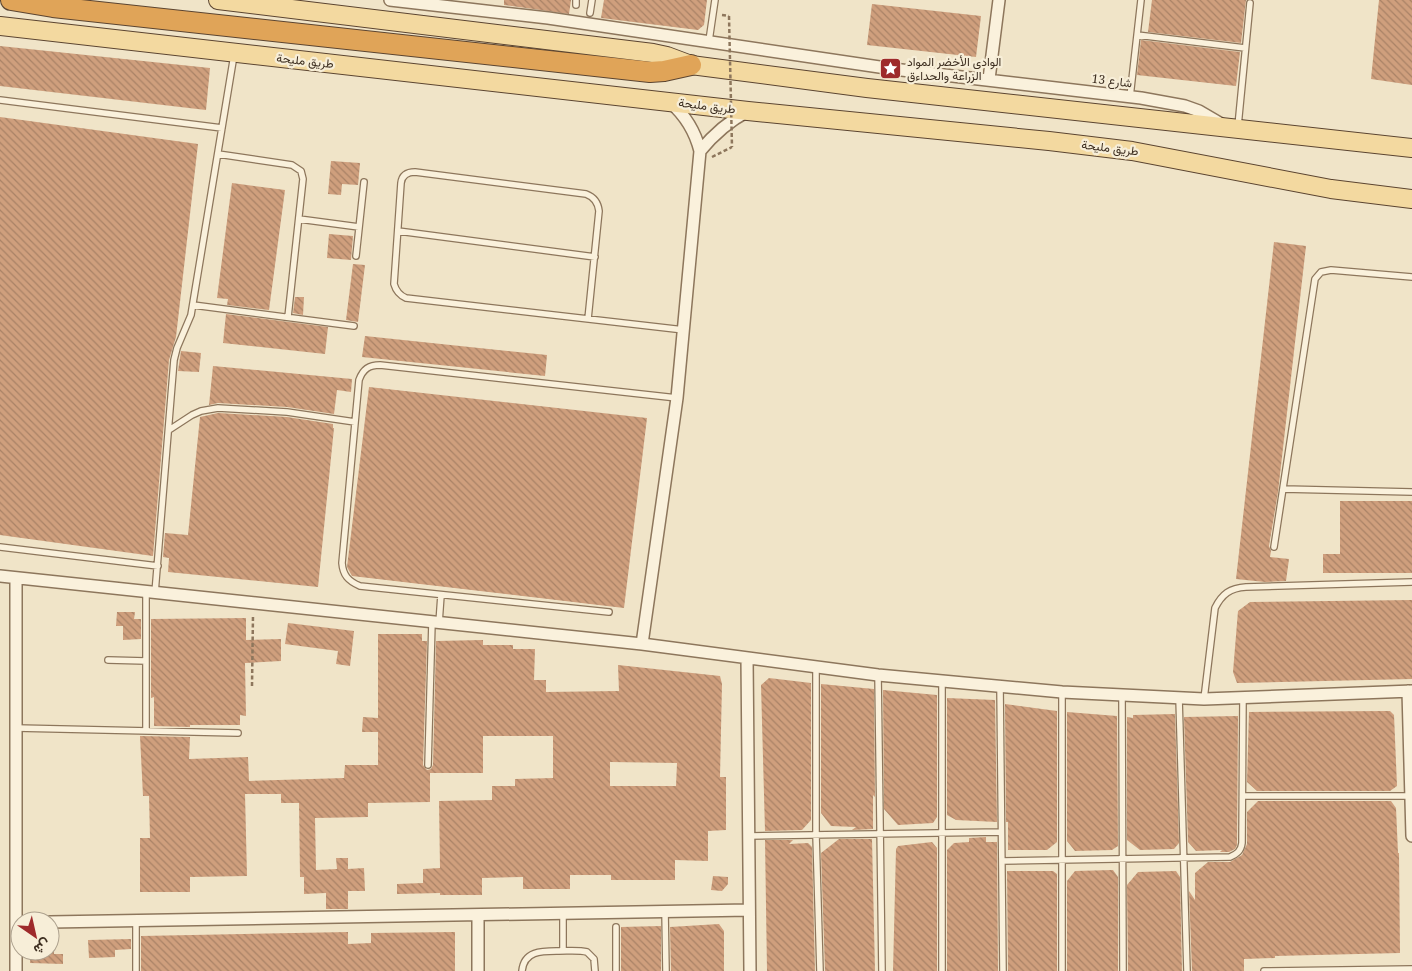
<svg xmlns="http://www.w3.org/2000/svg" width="1412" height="971" viewBox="0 0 1412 971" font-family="'Noto Serif',Vazirmatn,serif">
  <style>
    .building { fill: url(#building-back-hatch); fill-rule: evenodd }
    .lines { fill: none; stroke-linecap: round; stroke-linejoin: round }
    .lane-casing { stroke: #8d765c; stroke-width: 8 }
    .street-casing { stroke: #8d765c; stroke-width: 14 }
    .primary-casing { stroke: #5b4430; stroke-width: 20 }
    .highway-casing { stroke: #5b4430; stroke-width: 22 }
    .path { stroke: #8d765c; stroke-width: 2.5; stroke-dasharray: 4 2.5; stroke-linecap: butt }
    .lane { stroke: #faf1dc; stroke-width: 5.5 }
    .street { stroke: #faf1dc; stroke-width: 11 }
    .primary { stroke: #f3d9a0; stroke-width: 18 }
    .highway { stroke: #e0a458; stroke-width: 20 }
    .path-bridge { stroke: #8d765c; stroke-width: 2.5; stroke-dasharray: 4 2.5; stroke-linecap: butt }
    .labels { text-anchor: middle; stroke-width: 4.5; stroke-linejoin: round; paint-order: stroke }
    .street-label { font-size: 12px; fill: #3d2e20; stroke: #f7eed8 }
    .poi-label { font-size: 12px; fill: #3d2e20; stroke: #f7eed8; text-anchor: start }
  </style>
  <defs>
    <pattern id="building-back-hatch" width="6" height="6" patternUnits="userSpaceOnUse" patternTransform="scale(1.25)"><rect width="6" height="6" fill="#cf9f7d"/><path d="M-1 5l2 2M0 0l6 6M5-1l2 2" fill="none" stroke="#a98266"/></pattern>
  </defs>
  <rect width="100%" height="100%" fill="#f0e4c8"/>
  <path class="building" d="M504,0H571L569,14L504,5Z
    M604,0H707L704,25L698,30L601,18Z
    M1152,0H1246L1241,43L1148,32Z
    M1379,0H1412V85L1371,79Z
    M872,4L981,16L976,57L867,45Z
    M1141,40L1240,52L1236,86L1137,75Z
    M0,46L210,68L206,110L0,86Z
    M0,117L198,144L176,337L169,360L153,556L0,535Z
    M331,161L360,163L358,185L342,184L341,195L328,194Z
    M232,183L285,190L269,310L227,305L228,299L217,298Z
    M329,234L353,236L351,260L327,258Z
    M1274,242L1306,246L1278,492L1269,546L1271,551L1270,557L1289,559L1286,581L1265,582L1236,579Z
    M353,264L365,265L358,322L346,320Z
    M295,297H304L303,315L293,313Z
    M226,314L328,327L325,354L223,343Z
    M365,336L547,355L545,376L362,357Z
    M181,351L201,353L199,372L178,371Z
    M213,366L352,379L351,392L337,390L334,414L287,407L218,403L209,405Z
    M369,387L647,418L624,608L352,576L347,567Z
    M218,413L287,417L333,424V428H334L318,587L168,572L169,558L163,557L165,533L188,535L200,417Z
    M1340,501H1412V573H1323V554H1340Z
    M1412,600V679L1237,683L1233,672L1238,611L1250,602Z
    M117,612H135L134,619H141V639L123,640V626H116Z
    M246,618V640L281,639V661L245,663L246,716L240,715V725H190V727L154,726V697L151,698V619Z
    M288,623L354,631L350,666L336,664L338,651L285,644Z
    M378,634H422V641H427L423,765L427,770L431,769L433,765L436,641L483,640V645H513V649H535L534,680H546V692L619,691L618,665L720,676L722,684L720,777H726V830L708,831V861L675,860V880H611V875H570V889H523V877L482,878V895H440V893L397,894V884L423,883V869L440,868L439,801L492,800V786H515V779L553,778V736H483V773H430V802L368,803V817L315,818L316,870L337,869L336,858H348V869L364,868L365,891H348V909H326V893L304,894V877H300L299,803H281V794H245L247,876L190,877V892H140V838H150L149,796H143L140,736L190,737L189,759L248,757L249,781L344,778L345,765H378V732H362L363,717L378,718ZM610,762L677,763L676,786H610Z
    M769,678L811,683V820L802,830L765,831L761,685Z
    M821,684L874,689L875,797L873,795V829L852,830L856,827L831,826L821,813Z
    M883,690L937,695V817L933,823L898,825L884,809Z
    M947,698L995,700L997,822L956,820L947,815Z
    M1005,704L1057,711V842L1047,850H1008V822H1006Z
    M1390,711L1394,715L1397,786L1390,791H1257L1247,782L1249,712Z
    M1067,712L1117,716L1118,846L1112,850L1075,851L1067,841Z
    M1175,714L1179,843L1174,849L1140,850L1127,840V717L1133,718V715Z
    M1238,716L1237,845L1235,849L1229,852H1220L1222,850L1196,851L1188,842L1184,717Z
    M1258,801H1391L1396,808L1398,853H1399L1400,953L1275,956V958L1244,959V971H1192L1189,891L1195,900V873L1208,862H1230L1242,855L1247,844V812Z
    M986,837V842H997L998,971H947V850L954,843L969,842V838Z
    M839,839H872L875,971H825L821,853Z
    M765,840H793L789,844L808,843L812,847L815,971H767Z
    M932,842L937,848V971H893L896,849L898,846Z
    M1113,870L1118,877V971H1067V881L1075,871Z
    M1007,871H1053L1057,874V971H1008Z
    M1176,871L1180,877L1182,971H1128L1127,885L1138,872Z
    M713,876L728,877V884L722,891L711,890Z
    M719,924L724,931V971H671L670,927Z
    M661,926V971H621V927Z
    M348,932V944L371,943V933L455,932V971H141V936Z
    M131,939V949L115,950V957L89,958L88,940Z
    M31,951H54V954H63V964L30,963Z"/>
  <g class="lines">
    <defs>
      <path id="lane" d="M576,5V0
        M590,13L592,0
        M1137,35L1245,48
        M709,41L715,0
        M1130,97L1141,0
        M0,100L222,128
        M1238,126L1250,3
        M218,154L292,165L301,171L303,179L288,317
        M299,219L359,227
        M398,231L595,257
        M356,256L364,182
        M193,305L354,326
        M588,319L599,211C598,202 594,197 586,194L415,172C407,172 402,175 401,183L394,284C396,291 399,295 406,298L684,330
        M169,430L192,415L201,411L218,408L287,412L355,422
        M1283,489L1412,492
        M0,547L158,566
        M1274,547L1315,279L1321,272L1331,270L1412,277
        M155,593L174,360L177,348L191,315L234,55
        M609,612L360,586C348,581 343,575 342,563L359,380C363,369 369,365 380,365L677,398
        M439,623L441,595
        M108,660L146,661
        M816,667V835L820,971
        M878,675L882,971
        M942,681V971
        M1000,686L1003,971
        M1062,692V971
        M1122,696L1123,971
        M1179,698L1187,971
        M1204,699L1215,608C1222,594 1230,588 1246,587L1412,582
        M16,728L238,733
        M146,731V593
        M428,765L432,622
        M1243,796H1411
        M749,836L1001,832
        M1002,861L1230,857C1237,854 1241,851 1242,843L1243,697
        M665,911L666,971
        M563,913V951
        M136,921V971
        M616,927V971
        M522,971C524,950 543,951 559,951C569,951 579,950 587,952L594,959L595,971
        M1264,971L1412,969"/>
      <path id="street" d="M390,0L548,18L893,69L1141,98L1185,106L1199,111L1223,125
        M989,79L999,0
        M700,151C714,134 729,121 748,111
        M0,576L642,644L878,675L1062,692L1204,699L1412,691
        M642,644L677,398L700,151C695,131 686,116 670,102
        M747,658L750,971
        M1408,691L1412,836
        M478,915V971
        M50,922L749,910
        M16,971V578"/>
      <path id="primary" d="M218,0L653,53L667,56L691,65L867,88L1412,148
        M0,26L748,111L1049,141L1132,151L1331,189L1412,199"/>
      <path id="highway" d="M11,0L53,7L650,72L664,71L691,65"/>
    </defs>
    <use href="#lane" class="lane-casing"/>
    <use href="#street" class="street-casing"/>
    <use href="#primary" class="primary-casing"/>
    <use href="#highway" class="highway-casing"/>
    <path class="path" d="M722,15L729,16
      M712,157L732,147
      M252,686L253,615"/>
    <use href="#lane" class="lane"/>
    <use href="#street" class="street"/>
    <use href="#primary" class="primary"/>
    <use href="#highway" class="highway"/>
    <path class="path-bridge" d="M729,16L732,147"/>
  </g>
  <defs>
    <symbol id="sight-square" viewBox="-11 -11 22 22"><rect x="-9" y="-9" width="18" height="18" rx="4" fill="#9e2a2b" stroke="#f7eed8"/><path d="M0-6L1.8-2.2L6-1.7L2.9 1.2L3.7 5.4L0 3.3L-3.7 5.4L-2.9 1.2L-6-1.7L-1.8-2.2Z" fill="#fff"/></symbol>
  </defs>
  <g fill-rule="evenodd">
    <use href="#sight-square" x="878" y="56" width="25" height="25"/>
  </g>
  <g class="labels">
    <g class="street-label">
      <text transform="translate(305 61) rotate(6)" y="4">طريق مليحة</text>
      <text transform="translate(1112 81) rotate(7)" y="4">شارع 13</text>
      <text transform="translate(707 106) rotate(7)" y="4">طريق مليحة</text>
      <text transform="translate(1110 148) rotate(7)" y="4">طريق مليحة</text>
    </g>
    <g class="poi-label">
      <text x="907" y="66">الوادى الأخضر المواد<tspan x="907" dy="14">الزراعة والحداءق</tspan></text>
    </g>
  </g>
  <g transform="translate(35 936) rotate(146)"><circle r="24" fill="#f7eed8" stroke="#ada18e"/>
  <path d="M0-4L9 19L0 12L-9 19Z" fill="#9e2a2b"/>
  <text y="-8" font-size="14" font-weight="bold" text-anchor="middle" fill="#3d2e20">ش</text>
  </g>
</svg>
